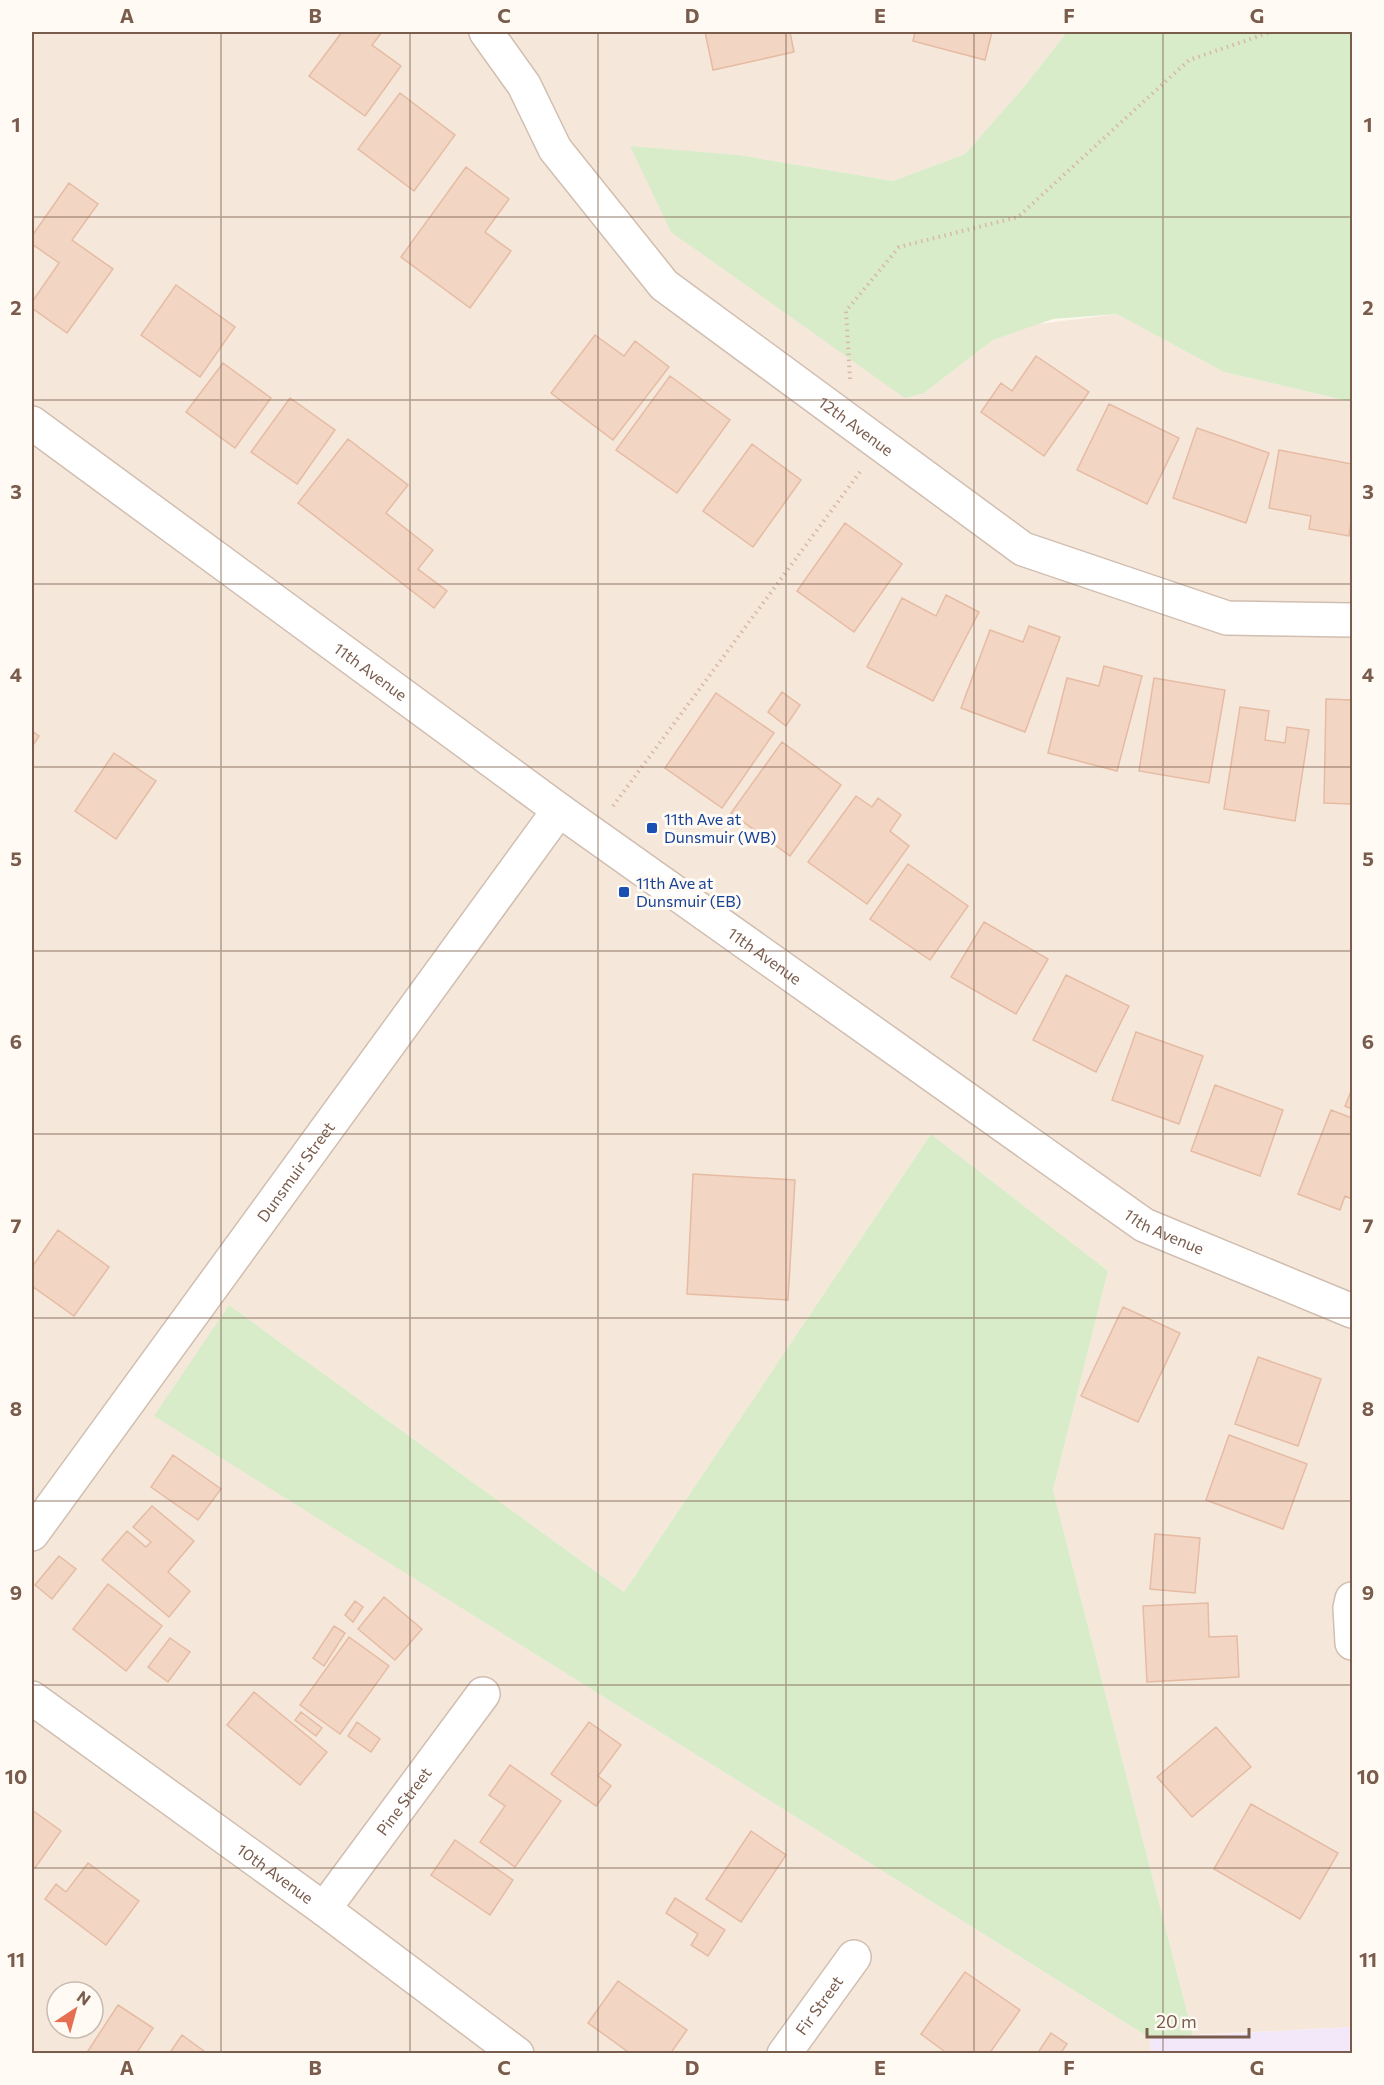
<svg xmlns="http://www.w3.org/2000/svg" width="1384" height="2085" viewBox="0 0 1384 2085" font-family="Commissioner,sans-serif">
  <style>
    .residential { fill: #f5e8da; fill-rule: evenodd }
    .education { fill: #f3e8fa }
    .green { fill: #d8ecc9 }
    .building { fill: #f3d5c3; stroke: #e6bba3; stroke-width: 1.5 }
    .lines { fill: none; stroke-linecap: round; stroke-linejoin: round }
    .minor-casing { stroke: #d1beb0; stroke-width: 36 }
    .path { stroke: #d9b8a5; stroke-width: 4; stroke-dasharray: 1.5 4.5; stroke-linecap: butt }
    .minor { stroke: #fff; stroke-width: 33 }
    .grid { fill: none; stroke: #7a5c4d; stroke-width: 1.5; stroke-opacity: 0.55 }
    .transit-dot { fill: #1a4fb4; stroke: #fffaf3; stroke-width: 2 }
    .labels { text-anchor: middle; stroke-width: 6; stroke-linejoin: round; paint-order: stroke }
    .street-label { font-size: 16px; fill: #7a5c4d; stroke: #fffaf3 }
    .transit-label { font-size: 16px; fill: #164399; stroke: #fffaf3; text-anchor: start }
    .neatline { fill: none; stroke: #7a5c4d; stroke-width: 2 }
    .grid-label { font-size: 20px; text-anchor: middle; font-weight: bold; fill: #7a5c4d }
  </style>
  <rect width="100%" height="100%" fill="#fdf6ec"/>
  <path class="residential" d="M32,32H1067L1023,88L965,154L893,181L739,155L630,147L924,393L993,340L1038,324L1118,314L1224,372L1352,402V2027L1193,2035L1053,1490L1108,1271L931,1134L624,1592L229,1305L155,1416L1150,2038L1151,2053L32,2054ZM57,1992H93V2028H57Z"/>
  <path class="education" d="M1352,2027V2053H1151L1150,2038Z"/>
  <path class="green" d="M1067,32H1352V402L1224,372L1117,314L1053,319L993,340L924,393L905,398L671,232L630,146L739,155L893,181L965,154L1023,88Z
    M931,1134L1108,1271L1053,1490L1193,2035L1150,2038L154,1416L229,1305L624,1592Z"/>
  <path class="building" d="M342,32H382L372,45L401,66L365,116L309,76Z
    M705,32H790L794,52L713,70Z
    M915,32H992L985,60L913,41Z
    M400,93L455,135L414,191L358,149Z
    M466,167L509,199L485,232L511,251L470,308L401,257Z
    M69,183L98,204L72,240L113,269L67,333L32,308V302L59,263L32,244V236Z
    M176,285L235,327L200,377L141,335Z
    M595,335L624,356L635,341L669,367L613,440L551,393Z
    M1036,356L1089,392L1044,456L981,412L1001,383L1012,391Z
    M223,363L271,398L235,448L186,412Z
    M670,376L730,420L677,493L616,450Z
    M290,398L335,430L297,484L251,452Z
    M1109,404L1179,438L1147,504L1077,470Z
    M1197,428L1269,453L1246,523L1173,498Z
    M348,439L408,485L386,513L433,550L418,569L447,591L434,608L298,503Z
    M752,444L801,480L753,547L703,511Z
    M1279,450L1352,464V516L1349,536L1309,529L1311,516L1269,508Z
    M845,523L902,564L854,632L797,591Z
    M946,595L979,612L933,701L867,667L902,598L936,616Z
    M1029,626L1060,637L1025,732L961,708L990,630L1023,642Z
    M1104,666L1142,676L1117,771L1048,753L1067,678L1099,686Z
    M1154,678L1225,690L1209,783L1139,771Z
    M782,692L800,705L786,726L768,712Z
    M716,693L774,733L722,808L665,768Z
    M1326,699L1352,700V804L1324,803Z
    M1240,707L1269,711L1265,740L1285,743L1287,727L1309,730L1295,821L1224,809Z
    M32,731L39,736L32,747Z
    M782,742L841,785L790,856L731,813Z
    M114,753L156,781L116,839L75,811Z
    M856,796L872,807L878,798L901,815L890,831L909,846L867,904L808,862Z
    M908,864L968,906L930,960L870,919Z
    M984,922L1048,959L1016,1014L951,977Z
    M1066,975L1129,1006L1096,1072L1033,1040Z
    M1136,1032L1203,1056L1179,1124L1112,1100Z
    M1215,1085L1283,1110L1260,1176L1191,1151Z
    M1352,1089V1109L1345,1106Z
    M1331,1110L1352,1118V1199L1345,1196L1340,1210L1298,1194Z
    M693,1174L795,1180L788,1300L687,1294Z
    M58,1230L109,1267L74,1316L32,1286V1267Z
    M1123,1307L1180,1333L1138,1422L1081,1396Z
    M1258,1357L1321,1379L1298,1446L1235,1424Z
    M1229,1435L1307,1464L1283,1529L1206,1500Z
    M173,1455L221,1489L198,1520L151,1487Z
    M152,1506L194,1541L168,1572L190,1591L169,1617L102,1560L127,1531L146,1547L151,1542L133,1527Z
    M1155,1534L1200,1538L1195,1593L1150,1589Z
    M59,1556L76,1569L52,1599L35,1585Z
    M108,1584L162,1626L126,1671L73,1629Z
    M384,1597L422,1629L395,1660L358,1629Z
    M355,1601L363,1607L353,1622L345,1615Z
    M1208,1603L1209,1637L1237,1636L1239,1677L1147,1682L1143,1606Z
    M334,1626L345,1633L324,1666L313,1658Z
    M349,1637L389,1666L340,1734L300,1705Z
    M170,1638L190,1652L168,1682L148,1667Z
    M254,1692L327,1752L300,1785L227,1725Z
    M301,1712L322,1728L316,1736L295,1720Z
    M357,1722L380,1739L371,1752L348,1736Z
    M589,1722L621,1745L598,1776L611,1786L596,1806L551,1774Z
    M1216,1727L1251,1767L1192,1817L1157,1777Z
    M510,1765L561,1801L515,1867L480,1842L505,1806L489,1795Z
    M1251,1804L1338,1853L1300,1919L1214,1869Z
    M32,1810L61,1831L35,1868L32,1866Z
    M751,1831L786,1855L741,1922L706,1899Z
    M455,1840L513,1880L490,1915L431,1875Z
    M88,1863L139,1901L106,1945L45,1899L56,1884L66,1892Z
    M675,1898L725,1930L708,1956L691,1945L698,1934L666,1913Z
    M965,1972L1020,2010L989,2054H948L921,2034Z
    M618,1981L687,2030L670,2054H631L588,2023Z
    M118,2005L153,2028L136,2054H86Z
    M1051,2033L1067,2044L1060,2054H1037Z
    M182,2035L208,2054H169Z"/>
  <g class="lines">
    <defs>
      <g id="minor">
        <path id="s1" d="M486,32L524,85L555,149L664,285L1023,549L1227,618L1352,620"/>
        <path id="s2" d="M32,423L559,810L1144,1225L1352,1311"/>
        <path id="s3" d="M32,1534L559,810"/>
        <path d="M1352,1599L1350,1608L1352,1643"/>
        <path id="s4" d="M32,1698L324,1909L517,2054"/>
        <path id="s5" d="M324,1909L483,1694"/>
        <path id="s6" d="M784,2054L854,1957"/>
      </g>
    </defs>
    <use href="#minor" class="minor-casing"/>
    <path class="path" d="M850,379L846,311L899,247L1018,217L1189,60L1271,32
      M613,806L860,472"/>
    <use href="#minor" class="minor"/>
  </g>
  <path class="grid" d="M221,32V2054M410,32V2054M598,32V2054M786,32V2054M974,32V2054M1163,32V2054M32,217H1352M32,400H1352M32,584H1352M32,767H1352M32,951H1352M32,1134H1352M32,1318H1352M32,1501H1352M32,1685H1352M32,1868H1352"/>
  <g class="transit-dot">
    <rect x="646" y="822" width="12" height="12" rx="3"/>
    <rect x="618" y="886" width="12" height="12" rx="3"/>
  </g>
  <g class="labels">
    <g class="street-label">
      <text dy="6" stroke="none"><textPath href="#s1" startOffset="549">12th Avenue</textPath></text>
      <text dy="6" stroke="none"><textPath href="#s2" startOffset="420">11th Avenue</textPath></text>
      <text dy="6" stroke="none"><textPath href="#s2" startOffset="906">11th Avenue</textPath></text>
      <text dy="6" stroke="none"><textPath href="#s3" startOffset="448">Dunsmuir Street</textPath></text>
      <text dy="6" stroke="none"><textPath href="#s2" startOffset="1392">11th Avenue</textPath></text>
      <text dy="6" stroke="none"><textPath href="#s5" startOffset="134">Pine Street</textPath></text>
      <text dy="6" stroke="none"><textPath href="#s4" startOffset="300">10th Avenue</textPath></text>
      <text dy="6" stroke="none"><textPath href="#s6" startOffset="60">Fir Street</textPath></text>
    </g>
    <g class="transit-label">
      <text x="664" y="825">11th Ave at<tspan x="664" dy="18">Dunsmuir (WB)</tspan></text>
      <text x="636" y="889">11th Ave at<tspan x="636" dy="18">Dunsmuir (EB)</tspan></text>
    </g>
  </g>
  <rect width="1384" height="2085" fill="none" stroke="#fffaf3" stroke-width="66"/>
  <g transform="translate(75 2010) rotate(36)"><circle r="28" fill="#fffaf3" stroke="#cabbb1" stroke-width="1.5"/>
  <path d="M0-4.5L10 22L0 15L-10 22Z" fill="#e76f51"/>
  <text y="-9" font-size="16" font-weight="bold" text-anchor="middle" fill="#7a5c4d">N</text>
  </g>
  <path d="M1147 2028v9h102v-9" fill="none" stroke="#7a5c4d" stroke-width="3"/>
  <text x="1156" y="2028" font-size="18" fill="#7a5c4d" stroke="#fffaf3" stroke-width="4.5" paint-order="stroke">20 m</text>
  <rect x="33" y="33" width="1318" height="2019" class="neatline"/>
  <g class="grid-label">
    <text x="127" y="23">A</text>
    <text x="315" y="23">B</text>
    <text x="504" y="23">C</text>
    <text x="692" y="23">D</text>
    <text x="880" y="23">E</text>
    <text x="1069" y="23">F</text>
    <text x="1257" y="23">G</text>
    <text x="16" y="132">1</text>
    <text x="1368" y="132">1</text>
    <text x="16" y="315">2</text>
    <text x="1368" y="315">2</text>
    <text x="16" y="499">3</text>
    <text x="1368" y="499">3</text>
    <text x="16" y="682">4</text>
    <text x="1368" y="682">4</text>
    <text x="16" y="866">5</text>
    <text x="1368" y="866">5</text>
    <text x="16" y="1049">6</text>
    <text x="1368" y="1049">6</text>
    <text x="16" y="1233">7</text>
    <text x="1368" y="1233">7</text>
    <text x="16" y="1416">8</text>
    <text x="1368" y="1416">8</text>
    <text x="16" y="1600">9</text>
    <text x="1368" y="1600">9</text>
    <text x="16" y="1784">10</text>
    <text x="1368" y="1784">10</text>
    <text x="16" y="1967">11</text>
    <text x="1368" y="1967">11</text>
    <text x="127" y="2075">A</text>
    <text x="315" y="2075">B</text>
    <text x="504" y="2075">C</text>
    <text x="692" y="2075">D</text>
    <text x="880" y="2075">E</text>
    <text x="1069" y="2075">F</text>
    <text x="1257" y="2075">G</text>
  </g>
</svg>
